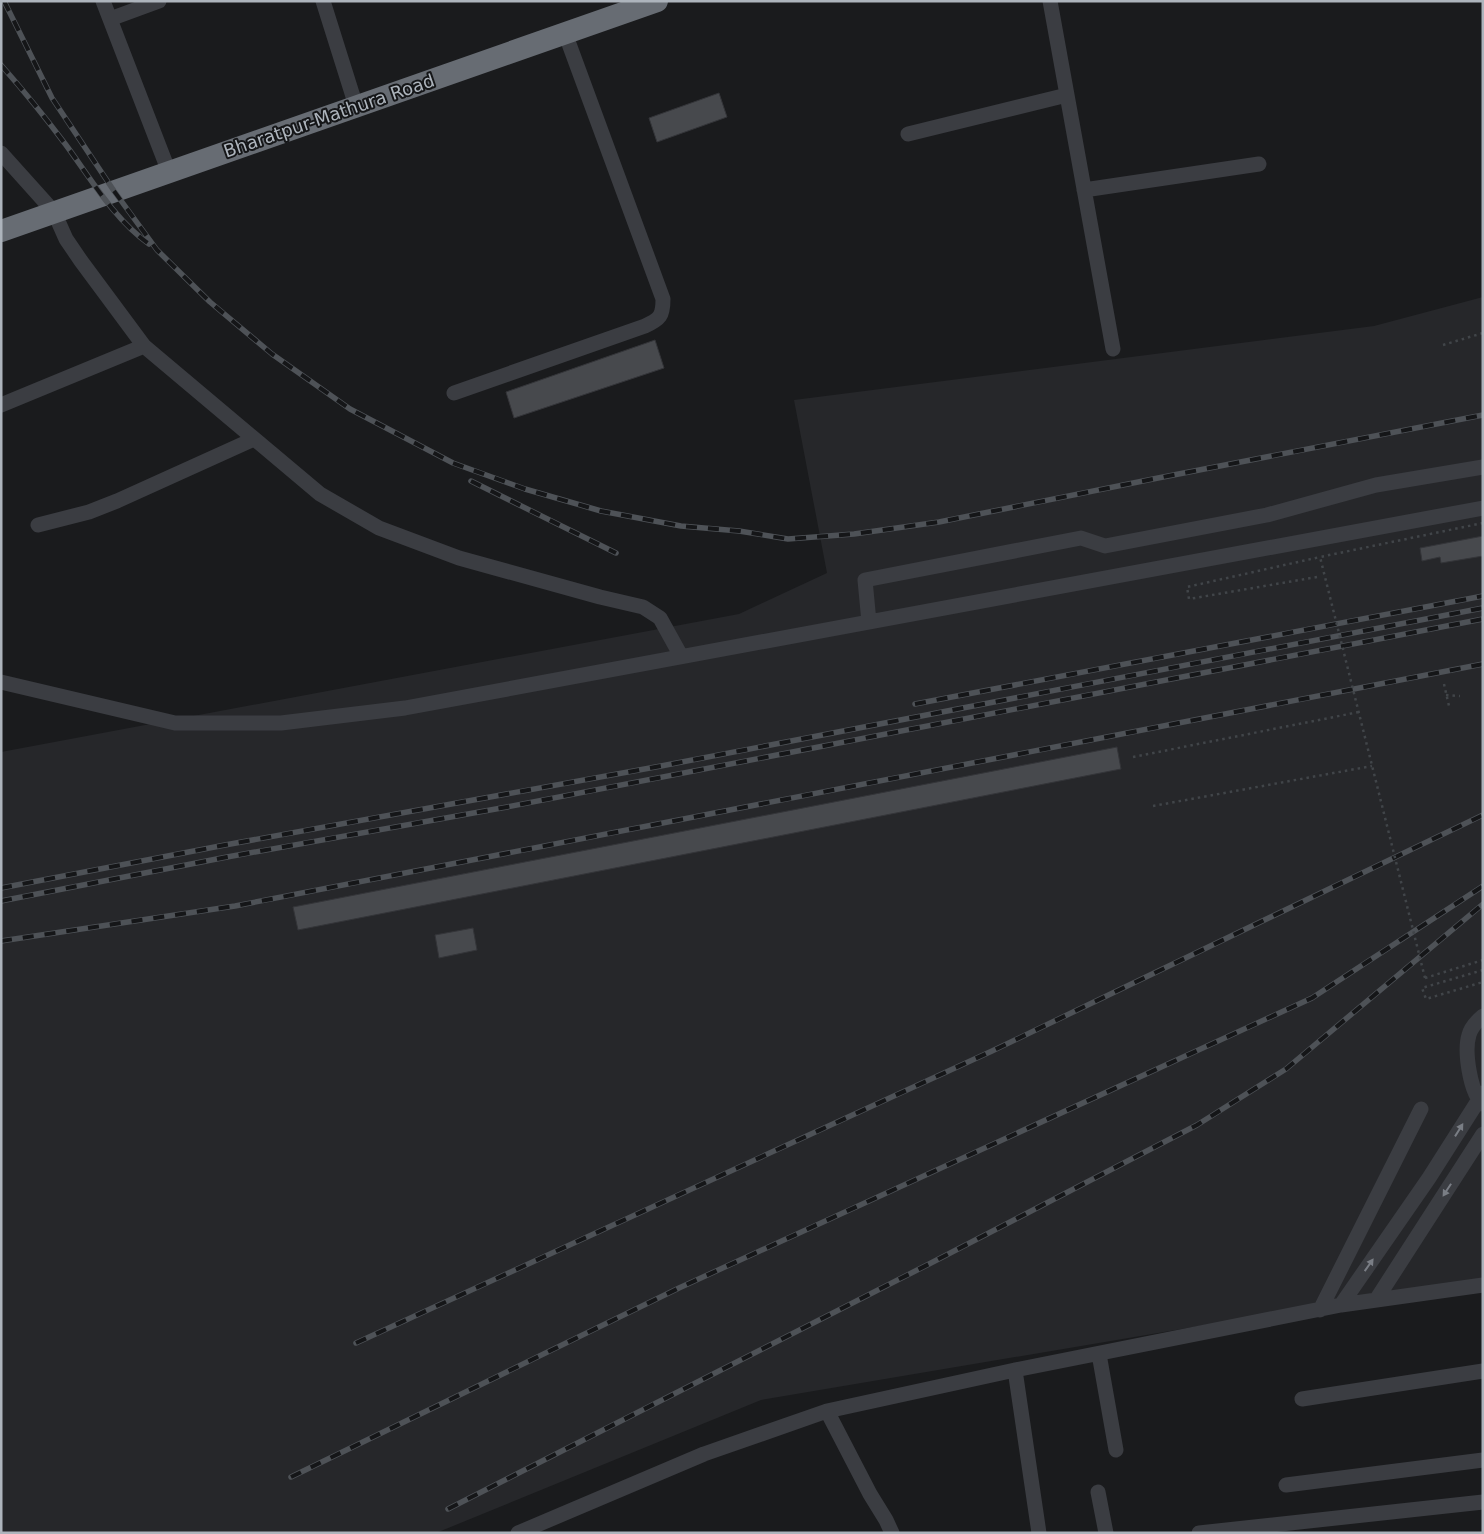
<svg xmlns="http://www.w3.org/2000/svg" width="1484" height="1534" viewBox="0 0 1484 1534" font-family="'DejaVu Sans',sans-serif">
  <style>
    .built { fill: #26272a }
    .building { fill: #47494d; stroke: #343539 }
    .lines { fill: none; stroke-linecap: round; stroke-linejoin: round }
    .path { stroke: #414549; stroke-width: 2.5; stroke-dasharray: 2.5 4; stroke-linecap: butt }
    .minor { stroke: #3b3d42; stroke-width: 15 }
    .highway { stroke: #676c73; stroke-width: 22 }
    .rail-casing { stroke: #4e5257; stroke-width: 5.5 }
    .rail { stroke: #151618; stroke-width: 4; stroke-dasharray: 11; stroke-linecap: butt }
    .path-bridge { stroke: #414549; stroke-width: 2.5; stroke-dasharray: 2.5 4; stroke-linecap: butt }
    .oneway { fill: #7a7e85 }
    .labels { text-anchor: middle; stroke-width: 4; stroke-linejoin: round; paint-order: stroke }
    .street-label { font-size: 18px; fill: #adb4bc; stroke: #151618 }
  </style>
  <rect width="100%" height="100%" fill="#1a1b1d"/>
  <path class="built" d="M1483,297V1278L761,1400L436,1533H1V752L739,614L827,573L794,400L1374,326Z"/>
  <path class="building" d="M719,93L727,117L657,142L649,118Z
    M655,340L664,368L514,418L506,392Z
    M1483,536V556L1441,563L1440,557L1422,561L1420,548Z
    M1117,747L1121,769L298,930L293,907Z
    M473,928L477,950L439,958L435,935Z"/>
  <g class="lines">
    <path class="path" d="M1443,345L1483,333
      M1317,577L1189,599L1187,587L1320,557
      M1444,684L1449,706
      M1446,695L1460,696
      M1133,757L1359,712
      M1153,806L1372,766
      M1483,970L1422,988L1426,999L1483,982
      M1425,978L1483,960"/>
    <path class="minor" d="M103,1L169,172
      M323,1L356,106
      M1050,1L1113,349
      M110,19L159,1
      M908,134L1067,95
      M1,153L54,212L66,239L81,261L144,346L320,494L379,528L459,558L600,597L643,607L660,618L681,656
      M1084,190L1259,164
      M454,393L645,326C660,319 663,316 663,299L565,33
      M1,405L144,346
      M38,525L89,512L117,501L254,439
      M869,622L865,580L1081,538L1105,546L1267,515L1376,485L1483,467
      M1,682L175,723H281L405,708L1483,508
      M1483,1016C1477,1021 1471,1027 1469,1035C1464,1051 1470,1093 1483,1104
      M1376,1300L1483,1134
      M1341,1305L1429,1178L1483,1093
      M1320,1310L1421,1109
      M1099,1354L1116,1450
      M1015,1370L1039,1533
      M1302,1399L1483,1371
      M827,1411L870,1494L886,1520L892,1533
      M1286,1485L1483,1460
      M1098,1492L1106,1533
      M518,1533L704,1454L827,1411L1015,1370L1341,1305L1483,1285
      M1199,1533L1483,1502"/>
    <path class="highway" d="M1,231L657,1"/>
    <defs>
      <path id="rail" d="M4,1L52,98L114,191L157,250L210,302L272,354L350,409L453,463L525,489L601,511L681,526L739,531L788,539L854,534L939,522L1158,478L1483,415
        M1,65C24,91 45,117 66,145C91,179 114,219 149,244
        M471,481L616,553
        M915,704L1483,596
        M1,888L225,845L661,766L1483,608
        M1,901L227,857L507,807L1483,619
        M1,941L235,906L1483,664
        M356,1343L992,1051L1483,815
        M291,1477L679,1288L1312,998L1483,886
        M448,1509L929,1264L1197,1125L1286,1069L1483,904"/>
    </defs>
    <use href="#rail" class="rail-casing"/>
    <use href="#rail" class="rail"/>
    <path class="path-bridge" d="M1425,978L1320,557L1483,523"/>
  </g>
  <defs><path id="oneway-solid" d="M-6-.8H1V-3.2L6.5 0L1 3.2V.8H-6Z" transform="scale(1.25)"/></defs>
  <g class="oneway">
    <use href="#oneway-solid" transform="translate(1459 1130) rotate(-58)"/>
    <use href="#oneway-solid" transform="translate(1447 1190) rotate(123)"/>
    <use href="#oneway-solid" transform="translate(1369 1265) rotate(-55)"/>
  </g>
  <g class="labels">
    <g class="street-label">
      <text transform="translate(329 116) rotate(-19)" y="6">Bharatpur-Mathura Road</text>
    </g>
  </g>
  <rect width="1484" height="1534" fill="none" stroke="#adb4bc" stroke-width="5"/>
</svg>
